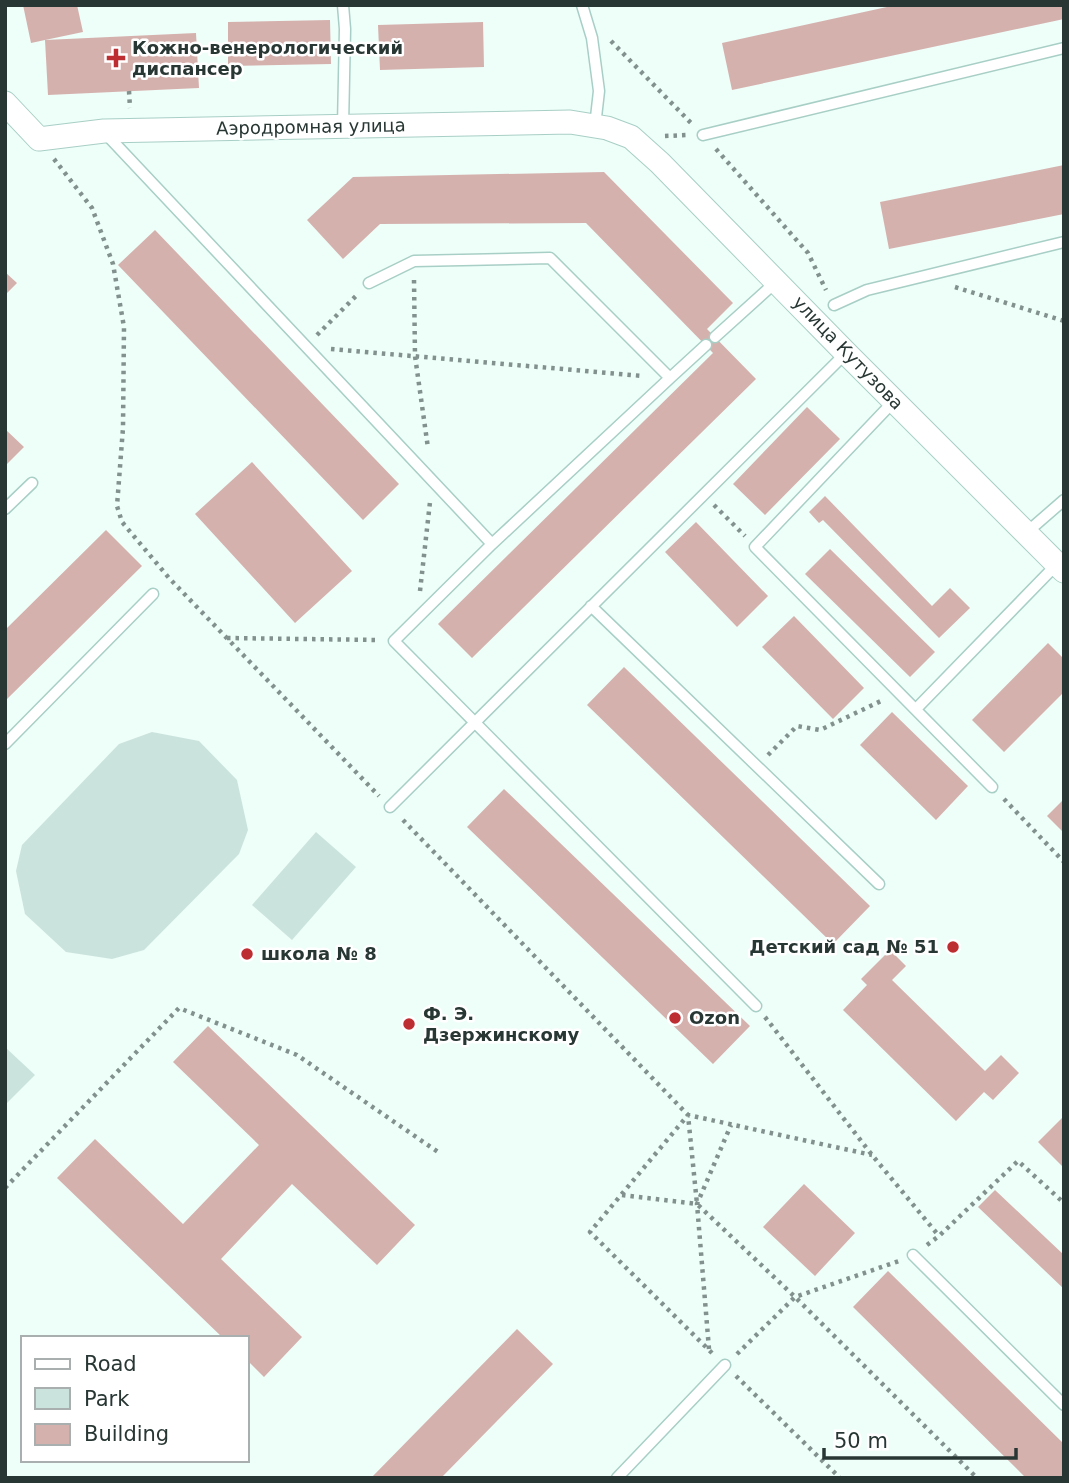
<svg xmlns="http://www.w3.org/2000/svg" width="1069" height="1483" viewBox="0 0 1069 1483" font-family="'DejaVu Sans',sans-serif">
  <style>
    .park { fill: #cbe3dd }
    .building { fill: #d5b1ae }
    .lines { fill: none; stroke-linecap: round; stroke-linejoin: round }
    .service-casing { stroke: #a8cfc5; stroke-width: 13 }
    .minor-casing { stroke: #a8cfc5; stroke-width: 25 }
    .path { stroke: #82918d; stroke-width: 4.5; stroke-dasharray: 3.5 5; stroke-linecap: butt }
    .service { stroke: #fff; stroke-width: 10 }
    .minor { stroke: #fff; stroke-width: 23 }
    .poi-dot { fill: #bd2e33; stroke: #fff; stroke-width: 2.5 }
    .labels { text-anchor: middle; stroke-width: 5; stroke-linejoin: round; paint-order: stroke }
    .poi-label { font-size: 18px; font-weight: bold; fill: #283734; stroke: #fff; text-anchor: start }
    .street-label { font-size: 18px; fill: #283734; stroke: #fff }
  </style>
  <rect width="100%" height="100%" fill="#eefef9"/>
  <path class="park" d="M152,732L199,741L237,780L248,830L239,854L144,950L112,959L66,952L25,914L16,871L22,845L119,744Z
    M316,832L356,867L292,940L252,905Z
    M5,1047L35,1075L5,1105Z"/>
  <path class="building" d="M23,5H77L83,32L45,40L196,33L199,88L48,95L45,40L31,43Z
    M896,5H1064V19L732,90L722,43Z
    M330,20L331,64L228,66V22Z
    M483,22L484,67L380,70L378,25Z
    M1064,165V214L889,249L880,202Z
    M604,172L733,303L707,329L756,379L472,658L438,624L713,353L586,223L380,224L343,259L307,220L353,177Z
    M155,230L399,484L363,520L118,265Z
    M5,272L17,283L5,295Z
    M807,407L840,439L765,515L733,484Z
    M5,429L24,447L5,466Z
    M252,462L352,571L295,623L195,514Z
    M825,496L932,606L950,588L970,608L939,638L823,520L819,523L809,512Z
    M696,522L768,596L737,627L665,552Z
    M106,530L142,566L5,701V630Z
    M830,549L935,652L910,677L805,574Z
    M794,616L864,688L833,719L762,647Z
    M1048,643L1064,659V692L1004,752L972,720Z
    M624,667L870,906L833,944L587,705Z
    M892,712L968,786L936,820L860,745Z
    M504,789L750,1026L713,1064L467,827Z
    M1064,799V833L1047,816Z
    M890,950L906,966L892,980L985,1071L1001,1055L1019,1073L993,1100L984,1092L956,1121L843,1010L867,985L861,979Z
    M208,1026L415,1225L377,1265L292,1184L221,1259L302,1337L264,1377L247,1360V1338H223L57,1178L95,1139L183,1224L259,1145L173,1062Z
    M1064,1116V1168L1038,1142Z
    M804,1184L855,1233L815,1276L763,1227Z
    M995,1190L1064,1255V1289L978,1207Z
    M888,1271L1064,1444V1478H1026L853,1307Z
    M517,1329L553,1364L441,1478H371Z"/>
  <g class="lines">
    <defs>
      <path id="service" d="M582,5L592,38L599,91L595,126
        M343,126L345,29L343,5
        M106,134L492,544
        M703,135L1064,48
        M369,283L414,261L550,258L670,378L492,544L394,641L756,1006
        M834,305L867,290L1064,242
        M715,337L777,281
        M670,378L706,345
        M894,401L755,547L992,787
        M5,509L32,483
        M1026,533L1064,500
        M591,606L879,884
        M916,709L1057,564
        M5,744L153,594
        M390,807L846,353
        M913,1255L1064,1405
        M617,1478L725,1365"/>
      <path id="minor" d="M5,103L39,139L104,131L570,122L607,128L631,137L660,163L846,353L1064,571"/>
    </defs>
    <use href="#service" class="service-casing"/>
    <use href="#minor" class="minor-casing"/>
    <path class="path" d="M611,41L693,125
      M129,91L130,108
      M665,136L688,135
      M716,149L808,253L826,290
      M54,159L92,208L113,264L124,327L123,428L117,506L122,522L169,578L379,796
      M414,280L415,356L428,448
      M955,287L1064,321
      M317,335L358,294
      M331,349L643,376
      M714,505L745,536
      M420,591L430,502
      M227,638L379,640
      M768,755L797,726L820,730L883,700
      M1004,799L1064,862
      M403,820L688,1115L697,1204L795,1297L977,1478
      M765,1017L872,1155L939,1236
      M5,1188L179,1008L297,1055L438,1152
      M622,1195L697,1204
      M927,1245L939,1236L1018,1161L1064,1203
      M709,1349L697,1204L731,1125
      M712,1353L590,1232L688,1115L872,1155
      M737,1354L795,1297L899,1261
      M736,1376L840,1478"/>
    <use href="#service" class="service"/>
    <use href="#minor" class="minor"/>
  </g>
  <g class="poi-dot">
    <path d="M112.5 47.5h7v7h7v7h-7v7h-7v-7h-7v-7h7z"/>
    <circle cx="953" cy="947" r="7"/>
    <circle cx="247" cy="954" r="7"/>
    <circle cx="675" cy="1018" r="7"/>
    <circle cx="409" cy="1024" r="7"/>
  </g>
  <g class="labels">
    <g class="poi-label">
      <text x="132" y="54">Кожно-венерологический<tspan x="132" dy="21">диспансер</tspan></text>
      <text x="939" y="953" text-anchor="end">Детский сад № 51</text>
      <text x="261" y="960">школа № 8</text>
      <text x="423" y="1020">Ф. Э.<tspan x="423" dy="21">Дзержинскому</tspan></text>
      <text x="689" y="1024">Ozon</text>
    </g>
    <g class="street-label">
      <text transform="translate(311 127) rotate(-1)" y="6">Аэродромная улица</text>
      <text transform="translate(848 353) rotate(46)" y="6">улица Кутузова</text>
    </g>
  </g>
  <rect width="1069" height="1483" fill="none" stroke="#283734" stroke-width="14"/>
  <rect x="21" y="1336" width="228" height="126" fill="#ffffff" stroke="#a9afae" stroke-width="2"/>
  <rect x="35" y="1359" width="35" height="10" fill="#ffffff" stroke="#a9afae" stroke-width="2"/>
  <text x="84" y="1371" font-size="21" fill="#283734">Road</text>
  <rect x="35" y="1388" width="35" height="21" fill="#cbe3dd" stroke="#a9afae" stroke-width="2"/>
  <text x="84" y="1406" font-size="21" fill="#283734">Park</text>
  <rect x="35" y="1424" width="35" height="21" fill="#d5b1ae" stroke="#a9afae" stroke-width="2"/>
  <text x="84" y="1441" font-size="21" fill="#283734">Building</text>
  <path d="M824 1448v10h192v-10" fill="none" stroke="#283734" stroke-width="3.5"/>
  <text x="834" y="1448" font-size="21" fill="#283734" stroke="#ffffff" stroke-width="5" paint-order="stroke">50 m</text>
</svg>
